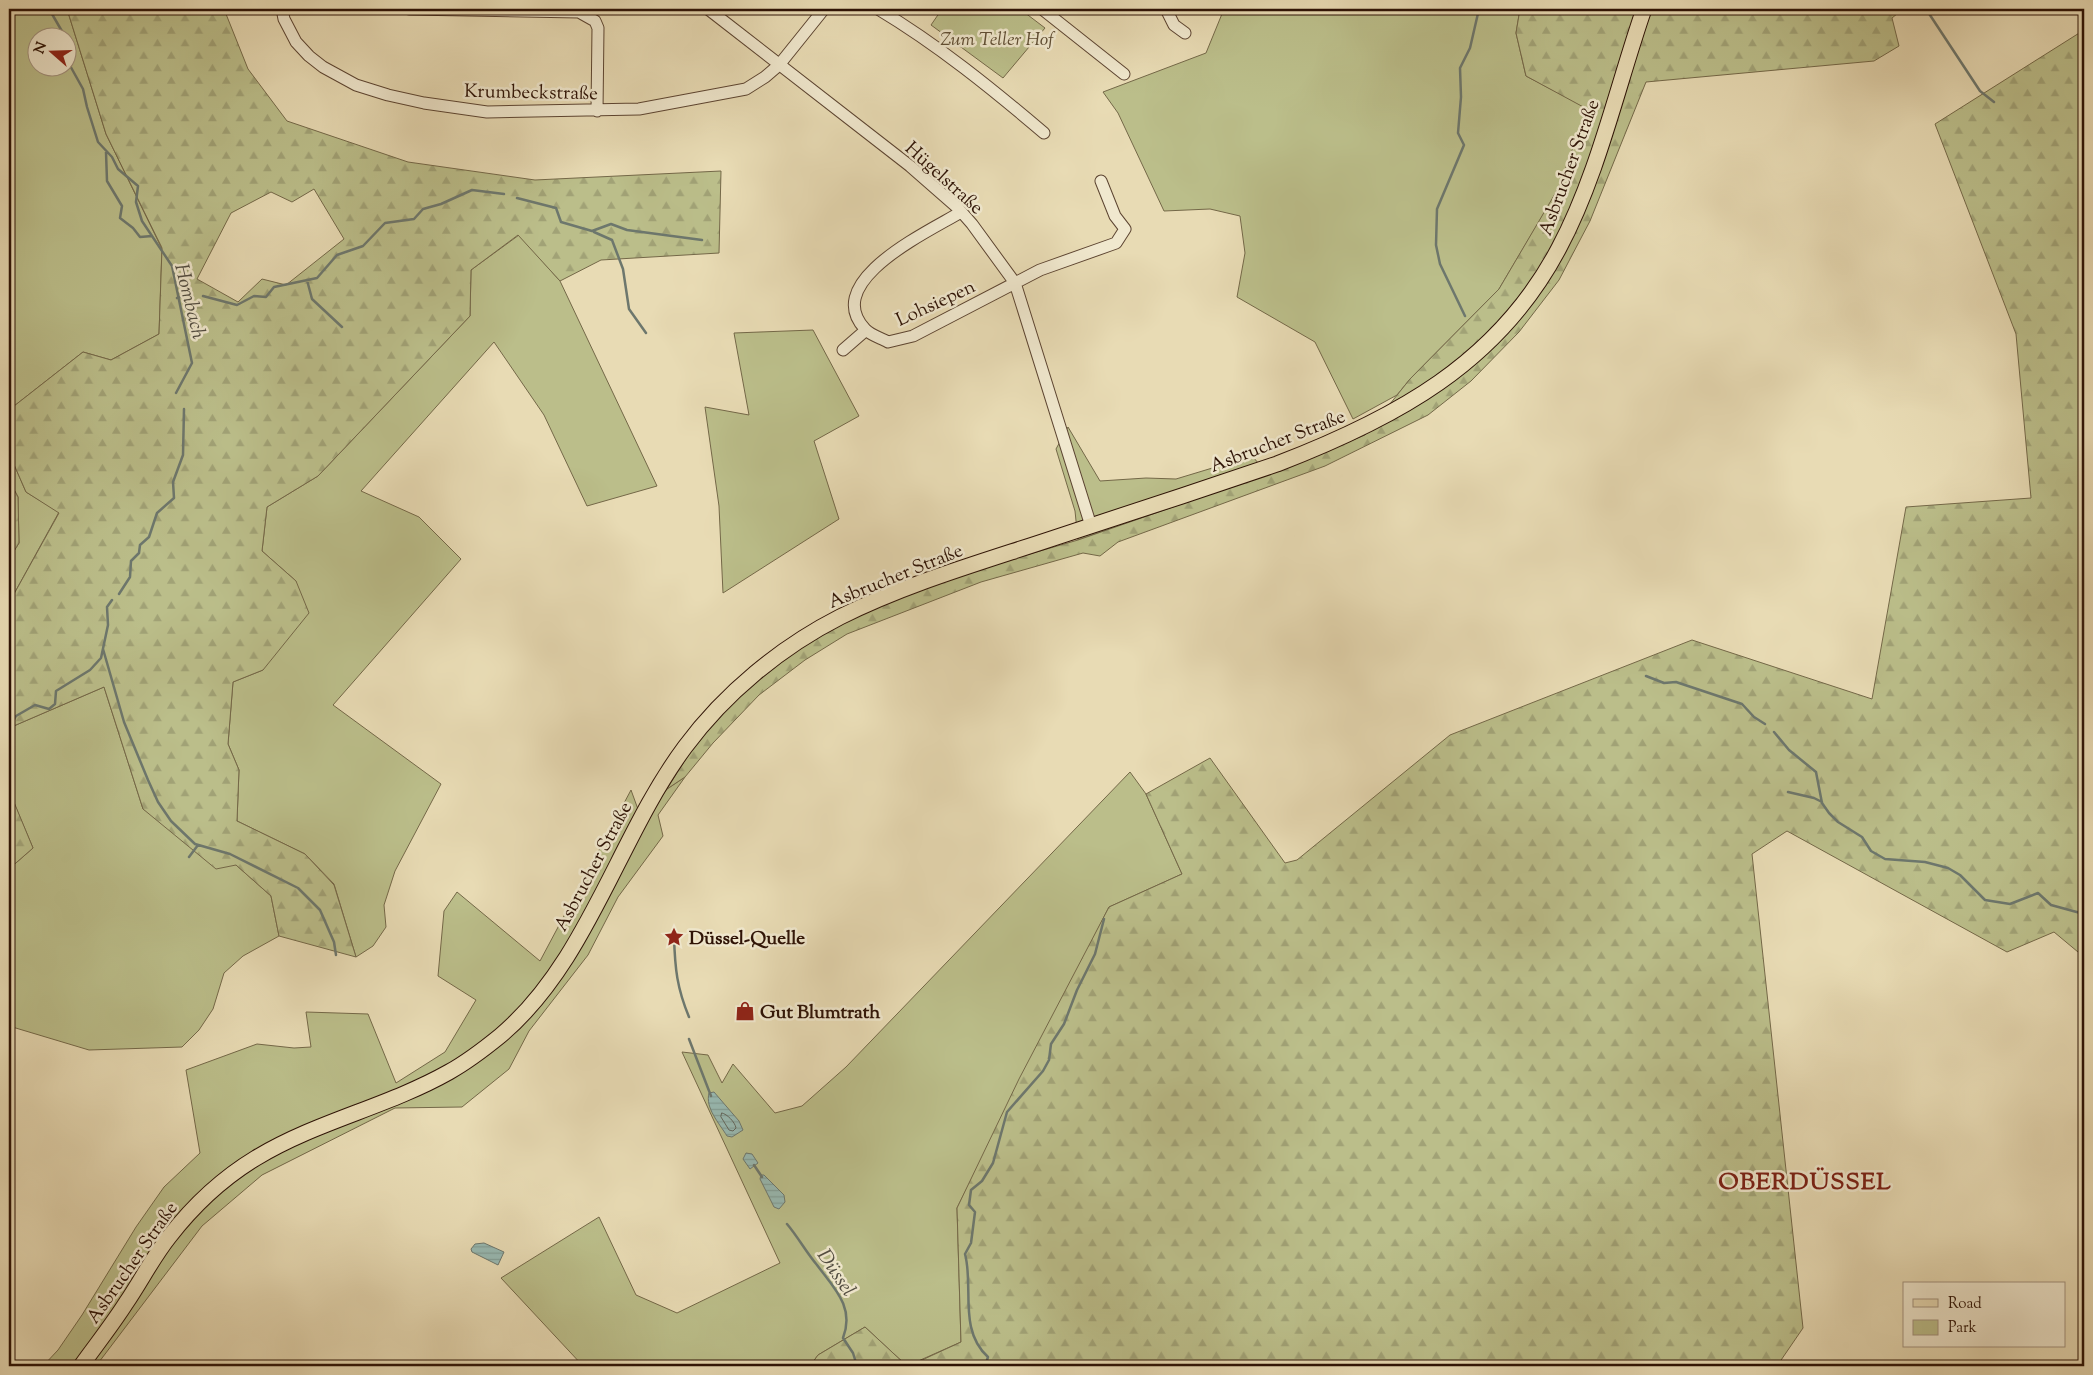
<svg xmlns="http://www.w3.org/2000/svg" width="2093" height="1375" viewBox="0 0 2093 1375" font-family="'Sorts Mill Goudy',serif">
  <style>
    .green { fill: #bbbe8a; stroke: #746848; fill-rule: evenodd }
    .forest { fill: url(#forest-firs); stroke: #746848; fill-rule: evenodd }
    .water { fill: url(#water-rules); stroke: #6d776d }
    .lines { fill: none; stroke-linecap: round; stroke-linejoin: round }
    .shore { stroke: #62665c; stroke-width: 1 }
    .stream { stroke: #6d776d; stroke-width: 2.5 }
    .minor-casing { stroke: #5c4431; stroke-width: 13 }
    .major-casing { stroke: #2d1205; stroke-width: 17 }
    .minor { stroke: #f0e8ce; stroke-width: 11 }
    .major { stroke: #e8dbb4; stroke-width: 15 }
    .labels { text-anchor: middle; stroke-width: 5; stroke-linejoin: round; paint-order: stroke }
    .park-label { font-size: 19px; font-style: italic; fill: #5f4e34; stroke: #f0e8ce }
    .street-label { font-size: 19px; fill: #2d1205; stroke: #f0e8ce }
    .poi-label { font-size: 19px; font-weight: bold; fill: #2d1205; stroke: #f0e8ce; text-anchor: start }
    .water-label { font-size: 20px; font-style: italic; fill: #524d42; stroke: #f0e8ce }
    .district-label { font-size: 24px; font-weight: bold; letter-spacing: 1px; fill: #7a1f14; stroke: #f0e8ce }
  </style>
  <defs>
    <pattern id="forest-firs" width="22" height="20" patternUnits="userSpaceOnUse" patternTransform="scale(1.25)"><rect width="22" height="20" fill="#bbbe8a"/><path d="M5 1l3.5 6h-7zM16 11l3.5 6h-7z" fill="#a1a276"/></pattern>
    <pattern id="water-rules" width="6" height="5" patternUnits="userSpaceOnUse" patternTransform="scale(1.25)"><rect width="6" height="5" fill="#98bab3"/><path d="M0 2.5h6" fill="none" stroke="#839f98"/></pattern>
  </defs>
  <rect width="100%" height="100%" fill="#e8dbb4"/>
  <filter id="stains"><feTurbulence type="fractalNoise" baseFrequency=".004" numOctaves="4"/><feColorMatrix values="0 0 0 0 .2 0 0 0 0 .09 0 0 0 0 .02 0 0 0 .5 -.17"/></filter>
  <radialGradient id="worn" r=".72"><stop offset=".6" stop-color="#630" stop-opacity="0"/><stop offset="1" stop-color="#630" stop-opacity=".3"/></radialGradient>
  <path class="green" d="M9,9H67L106,134L162,249L159,334L111,360L83,352L9,410ZM38,38H68V68H38Z
    M942,9H1020L1045,28L1003,78L931,25Z
    M1224,9H1520L1516,33L1526,76L1587,108L1559,188L1499,289L1410,379L1397,395L1353,419L1315,342L1237,297L1245,253L1240,216L1210,209L1164,211L1118,113L1103,92L1206,53Z
    M519,235L560,281L657,486L587,506L544,415L494,342L361,491L419,517L461,559L333,705L441,784L395,871L384,905L386,927L373,946L356,957L334,884L305,854L237,821L239,770L228,744L233,682L263,670L296,581L262,551L267,507L318,476L470,316L471,270Z
    M813,330L859,416L814,441L839,519L723,593L719,506L705,407L749,415L734,333Z
    M1068,427L1100,481L1146,478L1176,479L1252,456L1268,474L1078,540L1075,511L1056,449Z
    M9,453L26,492L59,512L9,603V559L19,543L18,497L9,480Z
    M104,687L143,809L236,865L271,896L279,936L243,956L224,973L213,1009L199,1030L182,1047L89,1050L9,1026V869L33,848L11,796L9,795V728Z
    M1130,772L1146,794L1182,874L1109,907L957,1208L961,1342L907,1366L865,1327L818,1355L810,1366H583L501,1278L599,1217L636,1295L677,1313L780,1263L682,1052L708,1055L722,1083L733,1064L775,1113L802,1106L846,1067Z
    M685,777L658,815L663,836L618,897L588,955L529,1031L509,1069L462,1107L395,1108L262,1175L202,1226L96,1366H43L58,1350L82,1315L136,1227L164,1187L200,1153L186,1070L257,1044L294,1048L311,1047L306,1012L368,1014L396,1083L445,1052L476,1000L438,976L444,911L457,892L540,961L631,790L643,823L667,789Z"/>
  <path class="forest" d="M67,9H224L248,69L287,121L408,162L535,180L721,171L719,253L601,260L560,281L518,235L471,270L470,316L318,476L267,507L262,551L296,581L309,613L263,670L233,682L228,744L239,770L237,821L305,854L334,885L356,957L279,936L271,896L236,865L216,869L143,809L104,687L9,728V603L59,513L26,492L9,453V410L83,352L111,360L159,334L162,248L106,134ZM314,189L344,239L286,285L262,279L238,302L197,279L231,213L271,192L292,202Z
    M1520,9H1903L1892,18L1899,46L1874,61L1646,82L1590,221L1559,280L1519,332L1471,381L1428,415L1325,466L1118,542L1100,556L1083,553L981,582L847,634L805,660L759,695L713,743L685,777L667,789L700,736L748,686L795,650L842,622L915,591L981,568L1078,540L1268,474L1365,435L1410,379L1499,289L1559,187L1587,109L1526,76L1516,33Z
    M2084,30V957L2054,932L2007,952L1787,831L1752,854L1803,1328L1777,1366H909L961,1342L957,1208L1019,1079L1109,907L1182,874L1146,794L1210,758L1285,863L1297,860L1450,735L1692,640L1872,699L1906,507L2031,498L2016,334L1935,124Z
    M9,480L18,497L19,543L9,559Z
    M9,795H11L33,848L9,869Z
    M865,1327L907,1366H810L818,1355Z"/>
  <path class="water" d="M714,1092L739,1121L743,1130L732,1137L727,1136C719,1123 705,1108 709,1093Z
    M746,1153L752,1154L758,1163L750,1169L743,1159Z
    M761,1175H764L784,1195L785,1202L779,1209L774,1207L760,1179Z
    M484,1243L504,1252L498,1265L472,1252L471,1249L475,1244Z"/>
  <g class="lines">
    <path class="shore" d="M722,1113C727,1114 735,1122 736,1128L733,1131L729,1130L721,1117Z"/>
    <path class="stream" d="M53,9L52,14L63,33L64,38
      M1926,9L1980,91L1994,102
      M68,62L83,89L87,107L98,142L112,157L118,169L138,186L136,202L142,221L172,266L192,363L176,393
      M106,152L107,181L122,206L120,218L133,228L140,237L152,236
      M517,198L556,208L561,222L592,231L611,224L627,230L702,240
      M594,232L612,240L623,269L629,309L646,333
      M307,280L312,299L342,327
      M203,296L237,305L254,296L266,297L274,287L317,278L337,255L363,246L385,223L414,219L423,209L441,204L472,190L504,194
      M177,298L185,295
      M1465,316L1440,264L1436,245L1437,209L1464,145L1458,133L1461,97L1460,68L1470,48L1479,9
      M119,594L130,577L131,561L139,553L140,545L149,537L157,513L174,498L173,482L183,455L184,409
      M103,649L124,722L148,780L158,802L171,821L195,844L230,854L298,888L320,910L334,942L336,955
      M1646,676L1664,683L1676,682L1742,704L1754,717L1765,724
      M9,721L12,723L16,716L35,705L49,709L55,704L56,691L90,670L101,658L108,625L107,607L112,600
      M1774,732L1789,750L1816,772L1822,803L1829,813L1838,822L1862,837L1871,851L1885,859L1925,862L1948,868L1960,875L1985,900L2010,904L2038,893L2051,905L2084,914
      M1788,792L1814,798L1822,802
      M189,857L198,845
      M674,937C675,969 677,988 689,1017
      M689,1039L711,1096
      M754,1165L762,1177
      M787,1224C798,1237 806,1252 817,1265C834,1288 855,1307 843,1338L853,1353L857,1366
      M985,1366L988,1357C958,1330 974,1287 965,1254L971,1243L975,1212L969,1205L971,1190L982,1181L993,1163L1007,1112L1043,1071L1049,1060L1051,1044L1064,1024L1077,990L1095,954L1104,919"/>
    <defs>
      <path id="minor" d="M282,9L284,19L296,42L309,56L323,67L356,85L388,95L424,103L487,112L639,109L746,89L765,77L779,65L824,9
        M409,9L579,12L595,21L598,28L597,111
        M708,9L910,166L958,208L972,224L1015,283L1091,526
        M878,9C938,45 991,88 1044,133
        M1042,9L1124,74
        M1166,9L1174,25L1185,33
        M961,212C930,231 820,281 865,329C870,335 881,338 888,342L913,336L1040,270L1116,243L1125,229L1115,216L1101,181
        M843,350L866,330"/>
      <path id="major" d="M81,1366C96,1345 112,1325 126,1303C141,1281 153,1257 169,1237C193,1206 223,1178 256,1158C317,1121 387,1107 449,1072C467,1062 484,1049 500,1036C588,962 618,837 685,747C725,693 781,647 840,617C908,583 982,562 1054,538C1128,514 1203,489 1277,464C1394,419 1498,364 1559,248C1598,175 1617,87 1644,9"/>
    </defs>
    <use href="#minor" class="minor-casing"/>
    <use href="#major" class="major-casing"/>
    <use href="#minor" class="minor"/>
    <use href="#major" class="major"/>
  </g>
  <defs>
    <symbol id="sight-bare" viewBox="-9 -9 18 18"><path d="M0-6L1.8-2.2L6-1.7L2.9 1.2L3.7 5.4L0 3.3L-3.7 5.4L-2.9 1.2L-6-1.7L-1.8-2.2Z" fill="#8f2418" stroke="#f0e8ce" stroke-width="2.5" paint-order="stroke"/></symbol>
    <symbol id="shop-bare" viewBox="-9 -9 18 18"><path d="M-5-2.5h2.3a2.7 3.5 0 0 1 5.4 0H5L5.5 6h-11ZM-1.5-2.5h3a1.5 2.3 0 0 0-3 0Z" fill="#8f2418" stroke="#f0e8ce" stroke-width="2.5" paint-order="stroke"/></symbol>
  </defs>
  <g fill-rule="evenodd">
    <use href="#sight-bare" x="660" y="923" width="28" height="28"/>
    <use href="#shop-bare" x="731" y="997" width="28" height="28"/>
  </g>
  <g class="labels">
    <g class="park-label">
      <text x="997" y="45">Zum Teller Hof</text>
    </g>
    <g class="street-label">
      <text transform="translate(531 91) rotate(1)" y="7">Krumbeckstraße</text>
      <text transform="translate(1568 167) rotate(-70)" y="7">Asbrucher Straße</text>
      <text transform="translate(945 177) rotate(42)" y="7">Hügelstraße</text>
      <text transform="translate(935 302) rotate(-25)" y="7">Lohsiepen</text>
      <text transform="translate(1277 440) rotate(-21)" y="7">Asbrucher Straße</text>
      <text transform="translate(895 575) rotate(-22)" y="7">Asbrucher Straße</text>
      <text transform="translate(592 866) rotate(-62)" y="7">Asbrucher Straße</text>
      <text transform="translate(131 1262) rotate(-55)" y="7">Asbrucher Straße</text>
    </g>
    <g class="poi-label">
      <text x="689" y="944">Düssel-Quelle</text>
      <text x="760" y="1018">Gut Blumtrath</text>
    </g>
    <g class="water-label">
      <text transform="translate(191 301) rotate(76)" y="7">Hombach</text>
      <text transform="translate(837 1272) rotate(56)" y="7">Düssel</text>
    </g>
    <g class="district-label">
      <text x="1805" y="1189">OBERDÜSSEL</text>
    </g>
  </g>
  <rect width="2093" height="1375" fill="none" stroke="#e8dbb4" stroke-width="30"/>
  <rect x="10" y="10" width="2073" height="1355" fill="none" stroke="#2d1205" stroke-width="2.5"/>
  <rect x="15" y="15" width="2063" height="1345" fill="none" stroke="#2d1205"/>
  <rect x="1903" y="1282" width="162" height="65" fill="#f0e8ce" stroke="#a2927e"/>
  <rect x="1913" y="1299" width="25" height="8" fill="#e8dbb4" stroke="#a2927e"/>
  <text x="1948" y="1308" font-size="15" fill="#2d1205">Road</text>
  <rect x="1913" y="1320" width="25" height="15" fill="#bbbe8a" stroke="#a2927e"/>
  <text x="1948" y="1332" font-size="15" fill="#2d1205">Park</text>
  <g transform="translate(52 52) rotate(290)"><circle r="24" fill="#f0e8ce" stroke="#a2927e"/>
  <path d="M0-4L9 19L0 12L-9 19Z" fill="#8f2418"/>
  <text y="-8" font-size="14" font-weight="bold" text-anchor="middle" fill="#2d1205">N</text>
  </g>
  <rect width="100%" height="100%" filter="url(#stains)"/>
  <rect width="100%" height="100%" fill="url(#worn)"/>
</svg>
